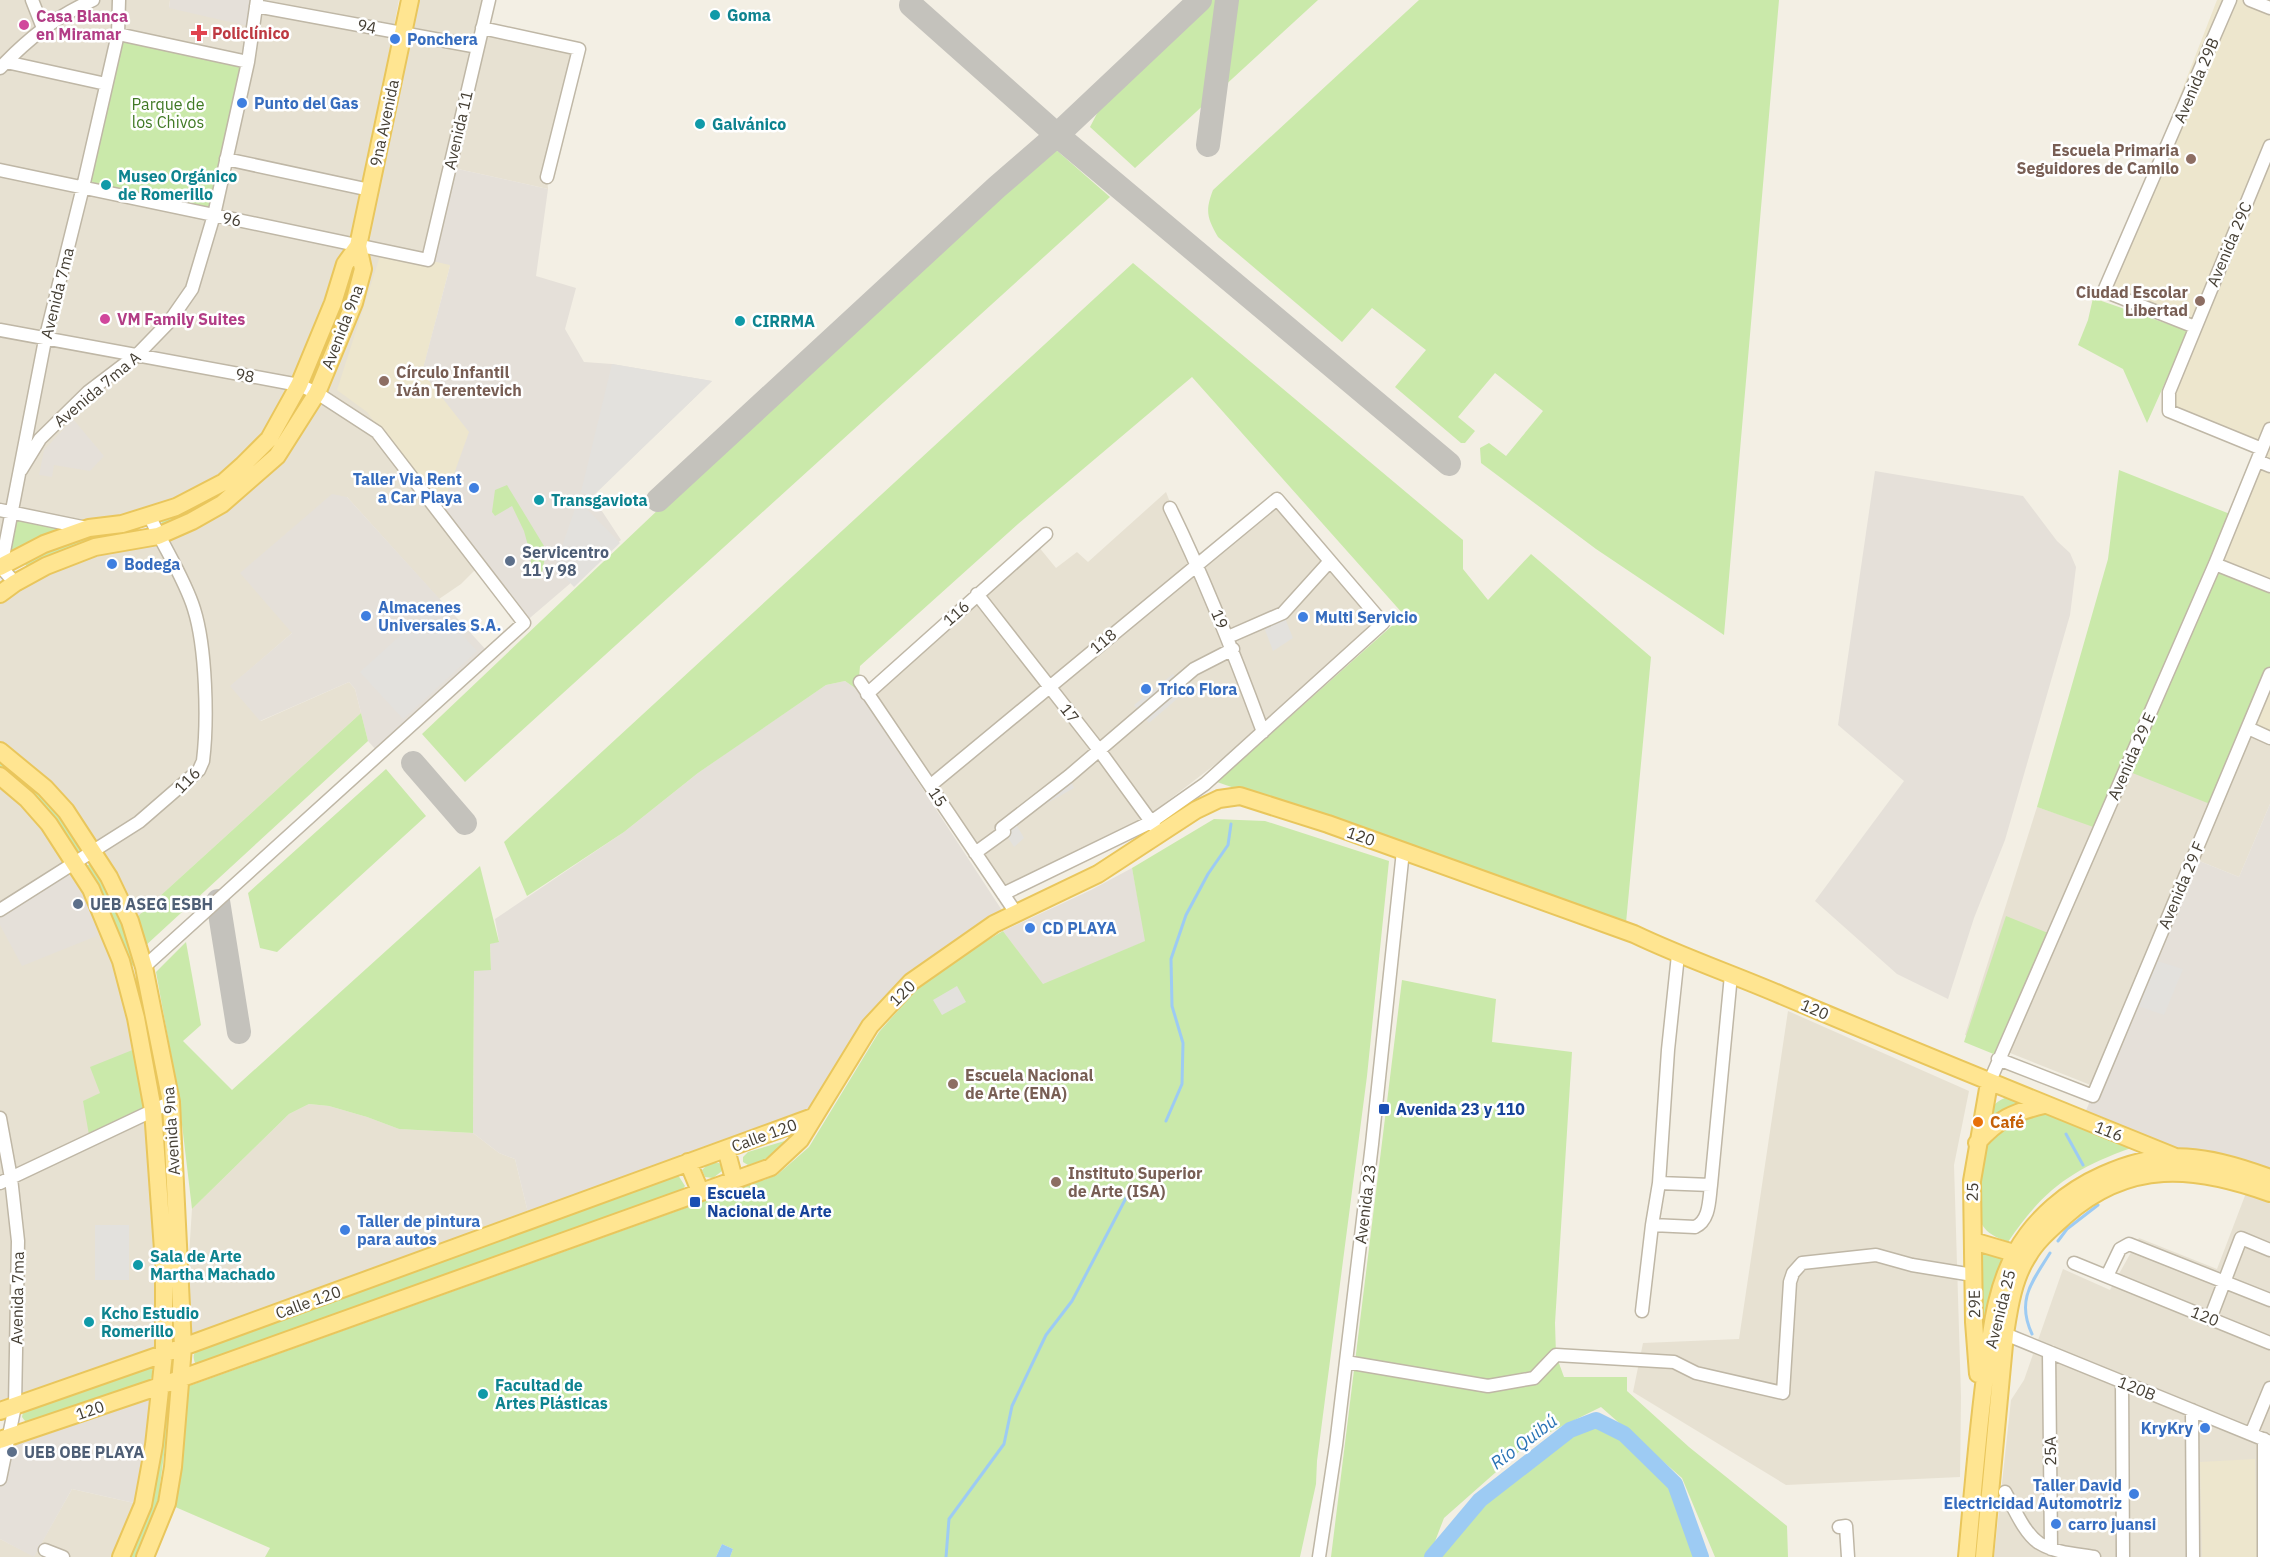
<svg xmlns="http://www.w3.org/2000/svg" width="2270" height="1557" viewBox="0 0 2270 1557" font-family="'IBM Plex Sans',sans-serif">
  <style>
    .residential { fill: #e7e1d2 }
    .industrial { fill: #e5e0d9 }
    .education { fill: #ede6cd }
    .green { fill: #cae9aa }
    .parking { fill: #e3e1dd }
    .water { fill: #9dcbf3 }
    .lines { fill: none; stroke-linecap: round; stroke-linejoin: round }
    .stream { stroke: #9dcbf3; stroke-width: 3 }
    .river { stroke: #9dcbf3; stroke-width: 16 }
    .taxiway { stroke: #c4c2bc; stroke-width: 24 }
    .minor-casing { stroke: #bfb7a6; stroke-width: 15 }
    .major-casing { stroke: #e9c65c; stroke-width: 20 }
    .minor { stroke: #fff; stroke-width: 12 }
    .major { stroke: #ffe591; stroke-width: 16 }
    .culture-dot { fill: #0f9aa8; stroke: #fff; stroke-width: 2 }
    .hotel-dot { fill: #d1479c; stroke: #fff; stroke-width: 2 }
    .health-dot { fill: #e0444e; stroke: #fff; stroke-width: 2 }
    .shop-dot { fill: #3f7fe0; stroke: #fff; stroke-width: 2 }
    .education-dot { fill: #8d6e63; stroke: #fff; stroke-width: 2 }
    .service-dot { fill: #5c6f8a; stroke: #fff; stroke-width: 2 }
    .transit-dot { fill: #1a4fb4; stroke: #fff; stroke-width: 2 }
    .food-dot { fill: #e8710a; stroke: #fff; stroke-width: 2 }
    .labels { text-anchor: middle; stroke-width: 5; stroke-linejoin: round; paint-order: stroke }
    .culture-label { font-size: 16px; font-weight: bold; fill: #0d838f; stroke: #fff; text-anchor: start }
    .hotel-label { font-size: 16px; font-weight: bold; fill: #b23c85; stroke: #fff; text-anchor: start }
    .street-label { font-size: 16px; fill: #453f34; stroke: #fff }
    .health-label { font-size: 16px; font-weight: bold; fill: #be3a42; stroke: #fff; text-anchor: start }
    .shop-label { font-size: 16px; font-weight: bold; fill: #366cbe; stroke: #fff; text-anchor: start }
    .park-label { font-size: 16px; fill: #407925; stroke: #fff }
    .education-label { font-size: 16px; font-weight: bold; fill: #785e54; stroke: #fff; text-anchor: start }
    .service-label { font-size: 16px; font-weight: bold; fill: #4e5e75; stroke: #fff; text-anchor: start }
    .transit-label { font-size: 16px; font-weight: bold; fill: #164399; stroke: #fff; text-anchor: start }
    .food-label { font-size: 16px; font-weight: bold; fill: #c56008; stroke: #fff; text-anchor: start }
    .water-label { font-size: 18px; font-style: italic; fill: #2973b5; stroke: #fff }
  </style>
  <rect width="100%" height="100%" fill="#f3efe4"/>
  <path class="residential" d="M0,0H170L169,7L257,0H399L354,239L293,379L263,436L210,484L0,567Z
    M410,0H489L482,28L579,49L547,177L548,189L449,167L429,260L450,265L422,372L469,432L480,565L461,584L439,599L347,497L292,633L231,686L261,721L349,682L355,689L361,713L137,917L109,877L0,751V594L46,566L147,539L277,456L354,303L358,246Z
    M1166,492L1193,561L1273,499L1376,624L1260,730L1122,836L1006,888L872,694L1038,546L1056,568L1077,552L1088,562Z
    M2248,728L2270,738V804L2239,877L2192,858L2093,1086L1965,1035L2037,807L2099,828L2125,769Z
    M0,776L27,799L109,931L153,1110L164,1354L0,1411Z
    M1788,1011L1969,1091L1954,1165L1961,1396L1960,1477L1786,1485L1633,1392L1643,1343L1739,1339Z
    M309,1104L329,1106L367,1117L399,1129L473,1133L499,1153L515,1159L530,1221L183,1347L192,1209L289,1114Z
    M2246,1193L2270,1202V1557H1994L2011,1400L2024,1380L2063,1269L2110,1290L2139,1238L2217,1269Z
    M72,1489L143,1505L121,1557H0V1539L34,1556Z"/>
  <path class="industrial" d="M170,0H257L252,27L169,8Z
    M449,167L548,189L536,276L576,288L565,329L584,362L612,364L712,381L592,496L621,540L524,623L440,513L422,372L450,266L428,260Z
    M73,419L104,456L90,471L54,465L52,477L39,475L44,450Z
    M1875,471L2023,496L2057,541L2070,553L2076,567L2070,615L2005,840L1974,918L1948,999L1897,974L1815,901L1904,781L1838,725Z
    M332,494L347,497L487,651L377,751L368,741L355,689L349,682L260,721L230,686L292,633L240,573Z
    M845,681L858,690L1007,918L911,982L813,1117L530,1221L515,1159L499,1153L473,1133L474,970H491L490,944L499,941L495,919L624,832L698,773L731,750L826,685Z
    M2270,804V1178L2082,1120L2192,858L2239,877Z
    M75,864L109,931L22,966L0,925V910Z
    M1132,868L1146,941L1043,985L1003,931L1091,890Z
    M160,1386L143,1505L72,1489L34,1557L0,1539V1440Z"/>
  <path class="education" d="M2217,0H2270V585L2215,564L2262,449L2169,411L2195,327L2104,291Z
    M382,250L450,265L422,372L469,432L440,513L367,412L337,390Z
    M2270,677V740L2248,732Z
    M2255,1459L2257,1557H2202L2200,1462Z"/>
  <path class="green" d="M1208,0H1318L1135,168L1090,127L1104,100Z
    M1419,0H1779L1724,635L1596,549L1481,463L1480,448L1489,443L1506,456L1543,411L1495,373L1458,417L1475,431L1465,443H1461L1395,387L1426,350L1372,308L1342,342L1218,237C1207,218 1205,211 1213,190Z
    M118,34L248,62L214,215L83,187Z
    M1054,148L1110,197L465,782L422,734L780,394Z
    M1133,263L1463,540V569L1488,600L1531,554L1651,657L1626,923L1217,782L1404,615L1192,377L1018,524L860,666L858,690L845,681L826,685L698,773L624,832L527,896L504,842Z
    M353,269L356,270L357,275L315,382L312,383L310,380L349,270Z
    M2093,298L2188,331L2147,423L2123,369L2078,345L2088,320Z
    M303,395L306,396L281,442L220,500L166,526L161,524L163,519L206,498Z
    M2119,470L2235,516L2215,564L2270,586V674L2215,806L2125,770L2099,829L2037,807L2108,559Z
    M507,485L544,546L545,557L541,578L533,579L530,553L524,531L512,506L495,516L492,512L495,490Z
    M12,513L89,528L1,567Z
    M84,535L88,538L86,541L27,567L25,564L28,558Z
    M361,713L368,741L144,947L137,917Z
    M0,760L21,775L64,818L83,850L76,852L0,770Z
    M386,769L426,816L277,952L260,948L248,893Z
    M1214,819L1265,821L1389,861L1367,1076L1317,1461L1316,1484L1300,1557H730L733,1549L722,1544L716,1557H265L270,1548L173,1506L186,1387L777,1175L809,1147L879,1032L918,988L951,962L1003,931L1043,984L1145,941L1132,868Z
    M92,863L97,867L136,959L134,965L131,966L85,869L86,866Z
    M480,866L499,942L490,944L491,970L474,971L473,1133L399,1129L367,1117L329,1106L309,1104L289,1114L192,1209L179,1099L156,972L186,942L201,1025L183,1041L232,1090Z
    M2006,916L2048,933L1996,1055L1964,1042Z
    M138,976L163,1099L160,1101L156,1099L133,982Z
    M1402,980L1496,999L1492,1042L1572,1052L1555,1323L1556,1355L1564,1377H1627V1391L1689,1447L1787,1526L1788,1557H1715L1682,1478L1601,1407L1530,1442L1444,1518L1429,1557H1331Z
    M135,1049L146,1108L89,1135L83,1101L100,1093L90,1067Z
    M2007,1097L2026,1104L1986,1125C1990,1109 1992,1103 2007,1097Z
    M2045,1114L2131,1148C2072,1169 2043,1190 2008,1242C1976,1230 1979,1221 1979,1189C1979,1176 1977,1160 1983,1148C1989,1135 2013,1119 2026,1115C2032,1114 2039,1114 2045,1114Z
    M788,1140L764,1160L748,1165L743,1162V1157L748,1152Z
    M714,1163H719L722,1166V1171L713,1178L705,1177L702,1170L707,1165Z
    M678,1175L685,1186L680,1193L200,1363H195C192,1355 194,1352 200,1348Z
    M1981,1247L2004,1255L1990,1296L1982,1345Z
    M147,1367L152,1369L153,1374L150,1382L32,1422L25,1421L22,1417L23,1412Z
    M167,1394L170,1395L171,1402L158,1500L136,1557H128Z
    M1596,1420L1624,1434L1675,1484L1693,1557H1432L1480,1500L1570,1430Z"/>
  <path class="parking" d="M612,364L712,381L592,497L581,492Z
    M578,500L620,543L574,587L555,567Z
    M434,605L477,651L403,719L360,672Z
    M1283,613L1293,638L1273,651L1262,622Z
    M1173,674L1185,692L1149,723L1134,705Z
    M1069,776L1074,788L1024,816L1016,824L1024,838L1014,847L1002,828Z
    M2151,959L2183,969L2164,1015L2132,1004Z
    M957,986L966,1002L942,1015L933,1000Z
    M95,1225H129V1280H95Z"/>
  <path class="water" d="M722,1544L733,1549L730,1557H716Z"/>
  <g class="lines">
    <path class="stream" d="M1166,1121L1182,1084L1183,1043L1172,1006L1171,959L1186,915L1208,874L1228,845L1231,824
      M2066,1134L2083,1165
      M2058,1241L2067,1229L2098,1205
      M2032,1334C2016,1300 2032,1282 2050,1253
      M946,1557L949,1519L1004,1444L1012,1406L1046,1335L1072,1301L1126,1198"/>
    <path class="river" d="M1432,1557L1480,1500L1570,1430L1596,1420L1624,1434L1675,1484L1701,1557"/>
    <path class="taxiway" d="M911,5L1057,135L1449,464
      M1208,145L1227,0
      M658,500L997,187L1057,135L1200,0
      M413,763L465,823
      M218,901L239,1032"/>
    <defs>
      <path id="minor" d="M32,0L43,28
        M2250,0L2270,8
        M256,6L478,47
        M482,28L579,49L547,177
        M118,34L248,62
        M6,62L106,84
        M0,68C29,38 55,17 93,0
        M226,159L370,190
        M0,170L428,260L489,0
        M2195,327L2104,291L2230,0
        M0,330L299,385L317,393L377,432L524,623L144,967
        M2262,449L2169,411V392L2270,146
        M2258,461L2270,466
        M21,470L40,439L88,392L138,354L169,322L192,289L214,215L248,62L257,0
        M1170,508C1206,581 1235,656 1263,732
        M0,510L87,528
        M2215,564L2270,586
        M15,583L1,567L45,340L83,187L118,34L119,0
        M977,594L1099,750L1155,827
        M1228,637L1283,613L1330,561
        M860,682L1016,913
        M867,694L1046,534
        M2248,728L2270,738
        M931,785L1277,499L1383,623L1205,784L1151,822L1003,894
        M975,853L1004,832L1002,828L1069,776L1194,669L1233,649
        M0,910L139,822L199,770L203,761C208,720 206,647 194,609C185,579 163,546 150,517
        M1998,1059L2093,1096L2270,674
        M1989,1083L2215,564L2270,429
        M0,1118L11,1178L18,1241L15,1406L0,1479
        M0,1183L171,1102
        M1659,1183L1711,1185L1731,975
        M1652,1225L1695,1227C1710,1220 1709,1200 1711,1185
        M2074,1263L2270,1343
        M2107,1276L2120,1249L2129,1244L2270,1300
        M1642,1311L1652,1225L1659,1183L1668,1050L1678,955
        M2210,1319L2241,1238L2270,1250
        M2005,1334L2270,1442
        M2049,1352L2051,1549
        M1346,1362L1488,1386L1534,1378L1556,1355L1674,1362L1696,1373L1783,1393L1790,1282L1793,1273L1802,1263L1876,1255L1912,1265L1973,1275
        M2122,1382L2123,1557
        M2192,1410L2193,1557
        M2251,1434L2270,1388
        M2264,1439V1557
        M2005,1492C2014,1508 2024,1533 2039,1543C2055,1553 2077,1554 2094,1557
        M1839,1527L1846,1526L1848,1557
        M45,1550L63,1557
        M1319,1557L1336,1445L1372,1144L1403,851"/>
      <path id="major" d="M0,567L44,544L89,528L122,524L176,507L224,482L243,465L269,439L299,385L333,303L345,264L358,246
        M0,594L15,583L46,566L95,547L158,536L192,521L222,504L277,456L317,393L354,303L363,269L358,246L410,0
        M0,751L45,788L66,811L109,877L130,921L144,967L171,1102L183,1347L173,1467L167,1503L145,1557
        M0,776L27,799L49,824L91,889L121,961L136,1018L153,1110L164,1264V1354L154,1445L143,1505L121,1557
        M1977,1143C1998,1119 2014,1112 2044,1105
        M726,1149L734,1179
        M688,1162L700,1191
        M1973,1241L2024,1256
        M1978,1374L1974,1322L1972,1181L1989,1083
        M0,1411L183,1347L813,1117
        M0,1440L160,1386L771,1167L800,1140L870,1026L911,982L994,924L1098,874L1196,810L1219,799L1240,796L1328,824L1634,934C1682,957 1732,974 1781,995C1911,1050 2042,1103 2173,1156
        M1967,1557C1973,1492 1978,1427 1987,1362C1992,1325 1997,1285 2016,1252C2035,1218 2067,1191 2103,1175C2164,1147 2209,1155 2270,1178
        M1984,1557L2005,1334C2009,1308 2013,1279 2028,1256C2037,1240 2052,1228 2065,1216C2129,1159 2195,1166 2270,1193"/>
    </defs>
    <use href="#minor" class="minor-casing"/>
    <use href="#major" class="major-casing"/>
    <use href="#minor" class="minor"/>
    <use href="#major" class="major"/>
  </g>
  <g class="culture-dot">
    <circle cx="715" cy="15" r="6"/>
    <circle cx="700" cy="124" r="6"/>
    <circle cx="106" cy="185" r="6"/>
    <circle cx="740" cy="321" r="6"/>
    <circle cx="539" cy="500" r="6"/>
    <circle cx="138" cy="1265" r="6"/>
    <circle cx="89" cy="1322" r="6"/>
    <circle cx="483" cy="1394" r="6"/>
  </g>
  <g class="hotel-dot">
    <circle cx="24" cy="25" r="6"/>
    <circle cx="105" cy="319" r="6"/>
  </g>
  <path class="health-dot" d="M196 24h6v6h6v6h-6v6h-6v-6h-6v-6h6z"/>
  <g class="shop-dot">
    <circle cx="395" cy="39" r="6"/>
    <circle cx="242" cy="103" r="6"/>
    <circle cx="474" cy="488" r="6"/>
    <circle cx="112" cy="564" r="6"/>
    <circle cx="366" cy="616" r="6"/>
    <circle cx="1303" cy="617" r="6"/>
    <circle cx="1146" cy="689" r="6"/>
    <circle cx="1030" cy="928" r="6"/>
    <circle cx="345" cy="1230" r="6"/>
    <circle cx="2205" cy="1428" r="6"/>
    <circle cx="2134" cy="1494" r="6"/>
    <circle cx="2056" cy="1524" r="6"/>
  </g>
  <g class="education-dot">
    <circle cx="2191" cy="159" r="6"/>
    <circle cx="2200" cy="301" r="6"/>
    <circle cx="384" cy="381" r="6"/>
    <circle cx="953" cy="1084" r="6"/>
    <circle cx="1056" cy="1182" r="6"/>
  </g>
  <g class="service-dot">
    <circle cx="510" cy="561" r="6"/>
    <circle cx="78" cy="904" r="6"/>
    <circle cx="12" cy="1452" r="6"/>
  </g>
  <g class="transit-dot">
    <rect x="1378" y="1103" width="12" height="12" rx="3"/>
    <rect x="689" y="1196" width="12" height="12" rx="3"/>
  </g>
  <circle class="food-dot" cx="1978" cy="1122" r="6"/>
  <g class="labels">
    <g class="culture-label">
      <text x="727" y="21">Goma</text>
      <text x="712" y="130">Galvánico</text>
      <text x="118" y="182">Museo Orgánico<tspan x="118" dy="18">de Romerillo</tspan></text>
      <text x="752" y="327">CIRRMA</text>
      <text x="551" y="506">Transgaviota</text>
      <text x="150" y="1262">Sala de Arte<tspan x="150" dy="18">Martha Machado</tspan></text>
      <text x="101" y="1319">Kcho Estudio<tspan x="101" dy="18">Romerillo</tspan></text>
      <text x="495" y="1391">Facultad de<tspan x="495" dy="18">Artes Plásticas</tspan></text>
    </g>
    <g class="hotel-label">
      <text x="36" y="22">Casa Blanca<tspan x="36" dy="18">en Miramar</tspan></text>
      <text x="117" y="325">VM Family Suites</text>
    </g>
    <g class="street-label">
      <text transform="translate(367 26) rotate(11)" y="6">94</text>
      <text transform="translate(2196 80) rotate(-67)" y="6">Avenida 29B</text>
      <text transform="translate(384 123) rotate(-78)" y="6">9na Avenida</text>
      <text transform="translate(458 130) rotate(-77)" y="6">Avenida 11</text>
      <text transform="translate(232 219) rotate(12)" y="6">96</text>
      <text transform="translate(2229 244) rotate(-67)" y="6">Avenida 29C</text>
      <text transform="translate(57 293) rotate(-76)" y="6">Avenida 7ma</text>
      <text transform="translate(342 327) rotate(-69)" y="6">Avenida 9na</text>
      <text transform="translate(245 375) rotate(11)" y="6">98</text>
      <text transform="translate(97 389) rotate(-40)" y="6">Avenida 7ma A</text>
      <text transform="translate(956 613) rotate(-42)" y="6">116</text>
      <text transform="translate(1220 619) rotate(67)" y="6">19</text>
      <text transform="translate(1103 641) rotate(-40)" y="6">118</text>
      <text transform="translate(1070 713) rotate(52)" y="6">17</text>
      <text transform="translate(2131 756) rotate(-66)" y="6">Avenida 29 E</text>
      <text transform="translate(187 780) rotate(-46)" y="6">116</text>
      <text transform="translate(938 797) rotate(57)" y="6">15</text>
      <text transform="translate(1361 836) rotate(19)" y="6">120</text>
      <text transform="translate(2181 885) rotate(-67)" y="6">Avenida 29 F</text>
      <text transform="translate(902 993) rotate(-45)" y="6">120</text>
      <text transform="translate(1815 1009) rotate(23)" y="6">120</text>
      <text transform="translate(171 1131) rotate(-94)" y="6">Avenida 9na</text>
      <text transform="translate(2109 1131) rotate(22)" y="6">116</text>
      <text transform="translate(764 1135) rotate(-20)" y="6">Calle 120</text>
      <text transform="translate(1972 1192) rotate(-89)" y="6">25</text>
      <text transform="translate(1365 1204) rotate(-83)" y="6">Avenida 23</text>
      <text transform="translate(17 1298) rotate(-89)" y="6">Avenida 7ma</text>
      <text transform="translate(308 1302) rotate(-20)" y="6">Calle 120</text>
      <text transform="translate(1974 1304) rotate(-91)" y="6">29E</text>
      <text transform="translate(2000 1309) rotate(-76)" y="6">Avenida 25</text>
      <text transform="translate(2205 1316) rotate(22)" y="6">120</text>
      <text transform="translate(2137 1388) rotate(22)" y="6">120B</text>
      <text transform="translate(90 1410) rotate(-19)" y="6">120</text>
      <text transform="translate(2050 1451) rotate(-91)" y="6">25A</text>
    </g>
    <g class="health-label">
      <text x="212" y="39">Policlínico</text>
    </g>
    <g class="shop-label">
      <text x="407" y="45">Ponchera</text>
      <text x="254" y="109">Punto del Gas</text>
      <text x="462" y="485" text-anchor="end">Taller Via Rent<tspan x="462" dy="18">a Car Playa</tspan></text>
      <text x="124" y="570">Bodega</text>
      <text x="378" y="613">Almacenes<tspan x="378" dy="18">Universales S.A.</tspan></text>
      <text x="1315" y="623">Multi Servicio</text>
      <text x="1158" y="695">Trico Flora</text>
      <text x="1042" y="934">CD PLAYA</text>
      <text x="357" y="1227">Taller de pintura<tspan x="357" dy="18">para autos</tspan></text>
      <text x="2193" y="1434" text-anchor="end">KryKry</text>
      <text x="2122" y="1491" text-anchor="end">Taller David<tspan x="2122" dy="18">Electricidad Automotriz</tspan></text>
      <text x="2068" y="1530">carro juansi</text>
    </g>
    <g class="park-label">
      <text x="168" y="110">Parque de<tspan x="168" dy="18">los Chivos</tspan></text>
    </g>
    <g class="education-label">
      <text x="2179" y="156" text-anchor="end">Escuela Primaria<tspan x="2179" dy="18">Seguidores de Camilo</tspan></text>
      <text x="2188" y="298" text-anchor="end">Ciudad Escolar<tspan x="2188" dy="18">Libertad</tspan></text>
      <text x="396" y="378">Círculo Infantil<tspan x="396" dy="18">Iván Terentevich</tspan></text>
      <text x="965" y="1081">Escuela Nacional<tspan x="965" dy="18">de Arte (ENA)</tspan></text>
      <text x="1068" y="1179">Instituto Superior<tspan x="1068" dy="18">de Arte (ISA)</tspan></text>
    </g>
    <g class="service-label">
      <text x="522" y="558">Servicentro<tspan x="522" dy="18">11 y 98</tspan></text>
      <text x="90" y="910">UEB ASEG ESBH</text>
      <text x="24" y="1458">UEB OBE PLAYA</text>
    </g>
    <g class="transit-label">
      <text x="1396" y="1115">Avenida 23 y 110</text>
      <text x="707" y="1199">Escuela<tspan x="707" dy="18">Nacional de Arte</tspan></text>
    </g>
    <g class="food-label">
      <text x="1990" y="1128">Café</text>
    </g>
    <g class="water-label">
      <text transform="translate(1524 1442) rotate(-37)" y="6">Río Quibú</text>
    </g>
  </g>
</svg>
